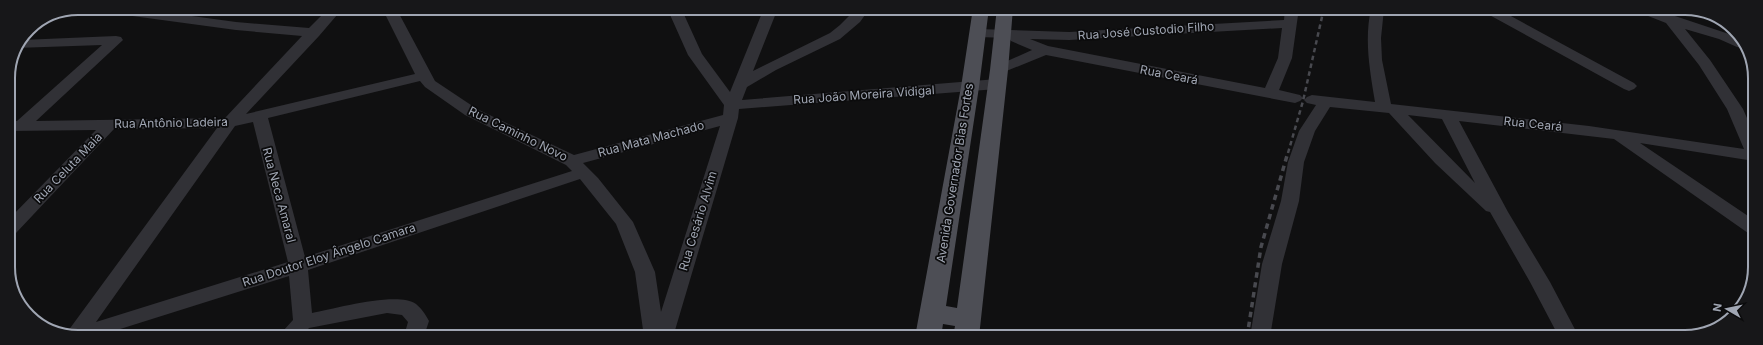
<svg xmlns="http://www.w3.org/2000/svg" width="1763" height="345" viewBox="0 0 1763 345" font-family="Inter,sans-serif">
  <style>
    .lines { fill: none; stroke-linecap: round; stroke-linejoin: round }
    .minor { fill: #313136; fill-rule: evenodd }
    .major { fill: #4d4e55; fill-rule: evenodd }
    .rail-far1 { stroke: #48494f; stroke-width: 2.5; stroke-dasharray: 4.5 3.5; stroke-linecap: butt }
    .rail { stroke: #48494f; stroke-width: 3.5; stroke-dasharray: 5.5 4.5; stroke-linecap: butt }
    .labels { text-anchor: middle; stroke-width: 3.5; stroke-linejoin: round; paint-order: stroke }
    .street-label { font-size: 12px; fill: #a0a6b3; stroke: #0b0b0c }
    .rim { fill: none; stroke: #a0a6b3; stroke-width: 2 }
  </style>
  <rect width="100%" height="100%" fill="#101011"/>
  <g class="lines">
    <path class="minor" d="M121,8H133L236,22L309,28L329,8H343L319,36L246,114L415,74L382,8H396L435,81L477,109L574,155L723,115L724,105L688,55L667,8H681L702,54L730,92L764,8H778L753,71L830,33L840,25L857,8H870L860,22L840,39L776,70L747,87L742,100L997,79L1002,81L1005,84L1002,87L997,89L739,109L738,118L673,337H644L635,272L616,224L580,179L308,270L312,313C335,309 397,291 416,304C421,308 426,315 429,321L424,336H404L408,322L402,315L387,313L309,328L302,336H280L283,331L293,320L289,276L98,336H69L65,335L68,331L217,128L114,129L16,233L10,235V218L96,130L9,131L8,121H17L102,45L16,48L21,40L116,36L121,37L123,40L36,121L225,118L302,36L236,30L125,15L120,14L118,11ZM420,81L425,87L465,115L566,165L572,171L305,257L268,118ZM253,122L288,262L96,322L235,126ZM720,126L661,312L655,272L633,222L598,178L583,163Z
      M1285,8H1299L1292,58L1279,90L1300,95L1303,98L1300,101L1295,103L1046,55L999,74L994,73L992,70L994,67L1032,50L1011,41L1009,38L978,37L973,36L971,33L973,30L978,29L1069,32L1284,20ZM1282,28L1278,58L1265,88L1048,46L1030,39L1069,40Z
      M1371,9H1384L1381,38L1382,60L1391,104L1589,126L1744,149L1727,109L1699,65L1666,23L1638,12L1636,9H1654L1738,37L1744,48L1737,47L1719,39L1685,29L1710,60L1743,109L1754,134V161L1640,143L1754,220V235L1748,233L1614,139L1459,121L1508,212L1550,282L1579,337H1559L1530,282L1490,212L1486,211L1435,163L1389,113L1330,107L1315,131L1304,162L1299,201L1282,264L1270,337H1250L1262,264L1281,201L1288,162L1299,131L1316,105L1307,103L1304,100L1307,97L1312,95L1375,102C1370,71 1364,40 1371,9ZM1408,115L1442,119L1475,183Z
      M1482,9H1498L1634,83L1637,86L1634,89L1629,91L1624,89L1484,12Z"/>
    <path class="major" d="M973,8H989L979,87L946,306L957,308L990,70L997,8H1013L1008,70L979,337H953L955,326L943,324L941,337H915L961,87Z"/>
    <path class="rail-far1" d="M1288,153L1303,101L1324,8"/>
    <path class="rail" d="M1247,337L1261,247L1288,152"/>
  </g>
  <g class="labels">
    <g class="street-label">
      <text transform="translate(1146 31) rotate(-4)" y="4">Rua José Custodio Filho</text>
      <text transform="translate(1169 75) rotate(11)" y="4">Rua Ceará</text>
      <text transform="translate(864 95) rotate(-4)" y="4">Rua João Moreira Vidigal</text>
      <text transform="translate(171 123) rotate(-1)" y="4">Rua Antônio Ladeira</text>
      <text transform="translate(1533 124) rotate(6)" y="4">Rua Ceará</text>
      <text transform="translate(518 134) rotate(26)" y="4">Rua Caminho Novo</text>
      <text transform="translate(651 139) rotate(-15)" y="4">Rua Mata Machado</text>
      <text transform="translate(68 168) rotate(-46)" y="4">Rua Celuta Maia</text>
      <text transform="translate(955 173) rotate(-81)" y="4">Avenida Governador Bias Fortes</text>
      <text transform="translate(279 195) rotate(75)" y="4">Rua Neca Amaral</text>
      <text transform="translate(698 221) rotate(-73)" y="4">Rua Cesário Alvim</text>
      <text transform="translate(329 255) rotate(-18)" y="4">Rua Doutor Eloy Ângelo Camara</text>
    </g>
  </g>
  <path d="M0 0H1763V345H0ZM78 15H1685A63 63 0 0 1 1748 78V267A63 63 0 0 1 1685 330H78A63 63 0 0 1 15 267V78A63 63 0 0 1 78 15Z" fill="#171719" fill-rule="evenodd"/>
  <path class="rim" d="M78 15H1685A63 63 0 0 1 1748 78V267A63 63 0 0 1 1685 330H78A63 63 0 0 1 15 267V78A63 63 0 0 1 78 15Z"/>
  <g transform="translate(1727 309) rotate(279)" stroke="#0b0b0c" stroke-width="3" paint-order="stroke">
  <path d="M0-3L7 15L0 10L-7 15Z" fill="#a0a6b3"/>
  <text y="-6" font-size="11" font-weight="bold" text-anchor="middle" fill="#a0a6b3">N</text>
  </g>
</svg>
